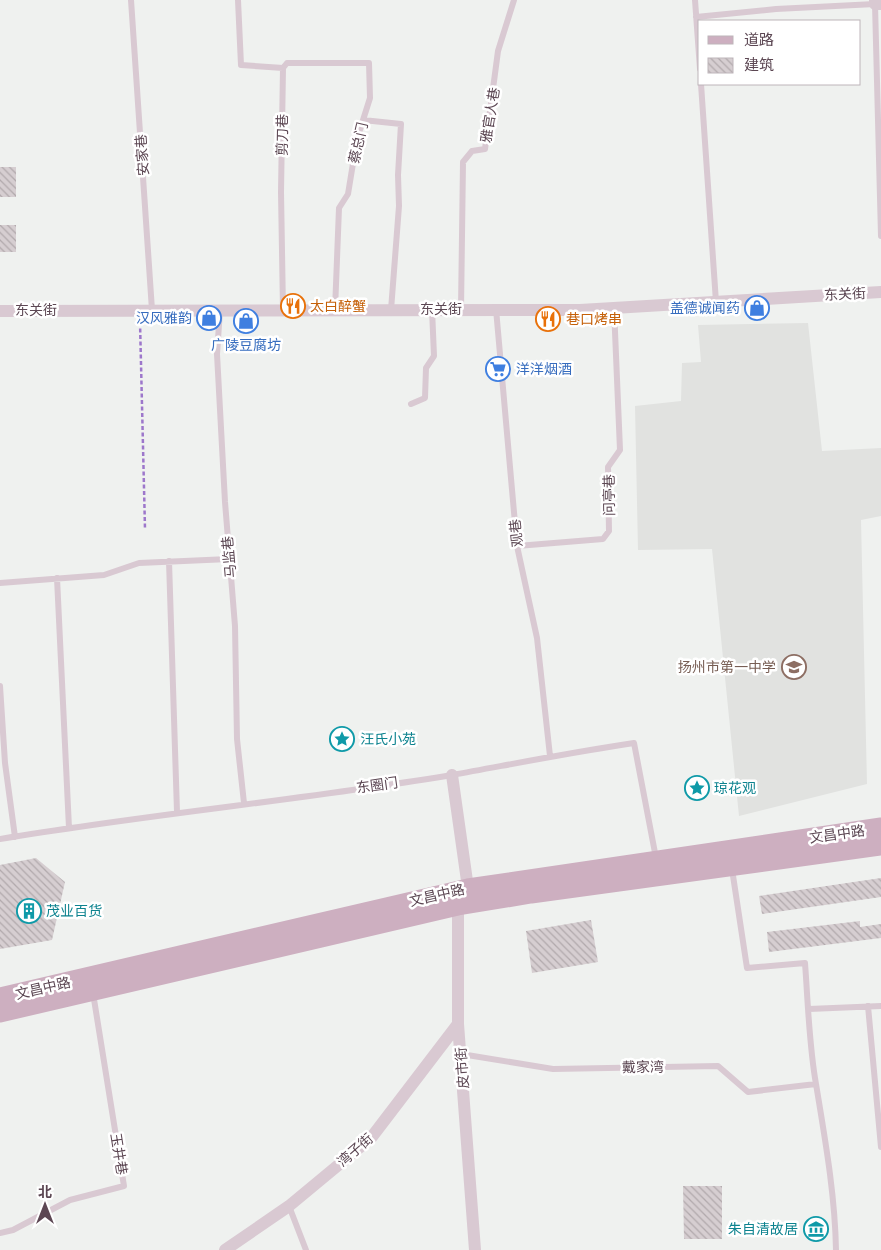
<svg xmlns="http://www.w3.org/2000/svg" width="881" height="1250" viewBox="0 0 881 1250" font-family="'PT Sans Narrow','Noto Sans SC',sans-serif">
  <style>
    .education { fill: #e1e2e0 }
    .building { fill: url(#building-back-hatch) }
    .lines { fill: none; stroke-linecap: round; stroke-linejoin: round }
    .path { stroke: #9d77cb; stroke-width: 2.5; stroke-dasharray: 4 2.5; stroke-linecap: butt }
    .lane { stroke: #d9c9d2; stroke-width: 6 }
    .street { stroke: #d9c9d2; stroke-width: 12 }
    .primary { stroke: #cdafc0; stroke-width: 19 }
    .labels { text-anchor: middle; stroke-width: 5; stroke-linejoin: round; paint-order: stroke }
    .street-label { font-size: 14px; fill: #5c4753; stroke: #fff }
    .food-label { font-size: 14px; fill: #c56008; stroke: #fff; text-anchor: start }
    .shop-label { font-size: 14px; fill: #366cbe; stroke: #fff; text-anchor: end }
    .education-label { font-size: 14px; fill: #785e54; stroke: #fff; text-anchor: end }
    .culture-label { font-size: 14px; fill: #0d838f; stroke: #fff; text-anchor: start }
  </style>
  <defs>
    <pattern id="building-back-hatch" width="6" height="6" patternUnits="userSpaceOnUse" patternTransform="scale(1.25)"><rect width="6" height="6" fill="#d6ced1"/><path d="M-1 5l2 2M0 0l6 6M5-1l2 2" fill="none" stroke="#b1a9ac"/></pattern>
  </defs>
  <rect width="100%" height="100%" fill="#eff1ef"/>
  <path class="education" d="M808,323L822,451L881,448V516L861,520L867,784L739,816L712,549L638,550L635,406L681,401L682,363L701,362L698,325Z"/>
  <path class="building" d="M0,167H16V197H0Z
    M0,225H16V252H0Z
    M36,858L65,882L52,940L0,949V865Z
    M881,878V897L762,914L759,896Z
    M591,920L598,962L532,973L526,931Z
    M860,921V927L881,924V938L769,952L767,932Z
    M683,1186H722V1239H684Z"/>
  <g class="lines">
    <path class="path" d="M140,322L145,529"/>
    <path class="lane" d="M131,0L152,310
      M238,0L241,65L283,68L281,192L283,310
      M695,0L700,69
      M696,17L776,9L875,4L881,236
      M283,68L287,63H369L370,98L357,139L348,194L339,208L335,310
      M701,84L716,302
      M363,120L401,124L398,175L399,206L391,310
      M461,309L463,162L472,151L485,149L498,51L514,0
      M496,309L517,546L537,638L550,756
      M220,310L217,354L225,502L235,626L237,739L244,803
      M411,404L425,398L426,368L434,356L432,309
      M517,546L603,539L609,531L608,467L620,450L614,308
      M169,561L177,812
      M57,578L69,828
      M0,583L104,575L139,563L229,559
      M0,686L5,763L15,837
      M0,839C150,814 302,800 452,775C513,764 573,752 634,743L656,858
      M732,869L747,968L805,963C808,1003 809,1045 816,1084C825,1139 835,1194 836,1250
      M868,1006L881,1147
      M809,1009L881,1006
      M461,1054L553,1069L718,1066L748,1092L816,1084
      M289,1206L306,1250
      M0,1233L13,1230L70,1200L124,1186L93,993"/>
    <path class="street" d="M875,0V4H881
      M0,311L580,310L881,292
      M452,775L468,888L458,906V1024L475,1250
      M225,1250L289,1206L371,1138L458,1024"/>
    <path class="primary" d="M0,997L468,888L881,827
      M0,1013L458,906L531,894L881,846"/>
  </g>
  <defs>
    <symbol id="restaurant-ring" viewBox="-11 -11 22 22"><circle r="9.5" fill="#fff" stroke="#e8710a" stroke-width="1.5"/><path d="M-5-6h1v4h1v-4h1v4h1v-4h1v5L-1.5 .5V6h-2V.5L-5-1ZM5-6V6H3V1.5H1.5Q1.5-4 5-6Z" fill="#e8710a"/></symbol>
    <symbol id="shop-ring" viewBox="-11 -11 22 22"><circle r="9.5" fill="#fff" stroke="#3f7fe0" stroke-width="1.5"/><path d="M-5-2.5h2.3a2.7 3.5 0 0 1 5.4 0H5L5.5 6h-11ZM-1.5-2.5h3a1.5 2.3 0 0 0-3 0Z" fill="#3f7fe0"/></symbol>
    <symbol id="supermarket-ring" viewBox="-11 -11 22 22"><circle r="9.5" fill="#fff" stroke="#3f7fe0" stroke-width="1.5"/><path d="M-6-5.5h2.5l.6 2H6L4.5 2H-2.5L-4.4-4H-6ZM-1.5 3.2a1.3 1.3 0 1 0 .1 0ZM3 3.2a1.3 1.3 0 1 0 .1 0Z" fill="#3f7fe0"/></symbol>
    <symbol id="school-ring" viewBox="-11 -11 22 22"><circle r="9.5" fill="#fff" stroke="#8d6e63" stroke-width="1.5"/><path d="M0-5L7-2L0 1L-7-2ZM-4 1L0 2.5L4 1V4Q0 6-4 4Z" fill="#8d6e63"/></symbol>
    <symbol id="sight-ring" viewBox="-11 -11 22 22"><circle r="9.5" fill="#fff" stroke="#0f9aa8" stroke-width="1.5"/><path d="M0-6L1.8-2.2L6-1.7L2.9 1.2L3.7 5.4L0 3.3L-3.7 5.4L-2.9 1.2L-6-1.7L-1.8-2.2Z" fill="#0f9aa8"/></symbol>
    <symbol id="building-ring" viewBox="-11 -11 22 22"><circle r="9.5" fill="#fff" stroke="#0f9aa8" stroke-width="1.5"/><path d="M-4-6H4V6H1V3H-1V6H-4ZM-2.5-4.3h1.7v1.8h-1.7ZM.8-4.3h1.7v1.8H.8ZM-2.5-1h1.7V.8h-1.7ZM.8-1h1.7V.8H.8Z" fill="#0f9aa8"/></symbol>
    <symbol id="museum-ring" viewBox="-11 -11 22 22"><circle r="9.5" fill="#fff" stroke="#0f9aa8" stroke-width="1.5"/><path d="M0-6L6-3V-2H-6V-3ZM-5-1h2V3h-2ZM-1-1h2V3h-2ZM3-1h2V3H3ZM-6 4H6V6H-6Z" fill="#0f9aa8"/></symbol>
  </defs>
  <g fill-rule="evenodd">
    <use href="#restaurant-ring" x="279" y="292" width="28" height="28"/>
    <use href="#shop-ring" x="743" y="294" width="28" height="28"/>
    <use href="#shop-ring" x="195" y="304" width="28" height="28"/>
    <use href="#restaurant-ring" x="534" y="305" width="28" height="28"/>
    <use href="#shop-ring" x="232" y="307" width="28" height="28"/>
    <use href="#supermarket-ring" x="484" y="355" width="28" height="28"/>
    <use href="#school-ring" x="780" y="653" width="28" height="28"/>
    <use href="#sight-ring" x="328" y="725" width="28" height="28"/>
    <use href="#sight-ring" x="683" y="774" width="28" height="28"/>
    <use href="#building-ring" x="15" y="897" width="28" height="28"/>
    <use href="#museum-ring" x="802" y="1215" width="28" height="28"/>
  </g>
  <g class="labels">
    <g class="street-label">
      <text transform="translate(490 115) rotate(-81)" y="5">雅官人巷</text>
      <text transform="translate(282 135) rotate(-89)" y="5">剪刀巷</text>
      <text transform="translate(358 143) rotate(-77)" y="5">蔡总门</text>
      <text transform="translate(142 155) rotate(-94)" y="5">安家巷</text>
      <text transform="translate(845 294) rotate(-3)" y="5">东关街</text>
      <text x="441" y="314">东关街</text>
      <text x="36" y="315">东关街</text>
      <text transform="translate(609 495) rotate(-91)" y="5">问亭巷</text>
      <text transform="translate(516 533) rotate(-96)" y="5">观巷</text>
      <text transform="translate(229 557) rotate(-95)" y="5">马监巷</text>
      <text transform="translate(377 785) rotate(-8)" y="5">东圈门</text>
      <text transform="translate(837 834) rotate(-8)" y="5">文昌中路</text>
      <text transform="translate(437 895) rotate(-13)" y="5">文昌中路</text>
      <text transform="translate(43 988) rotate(-13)" y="5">文昌中路</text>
      <text transform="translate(643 1067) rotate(-1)" y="5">戴家湾</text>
      <text transform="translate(462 1068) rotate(-94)" y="5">皮市街</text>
      <text transform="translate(355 1150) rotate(-41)" y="5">湾子街</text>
      <text transform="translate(119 1154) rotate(81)" y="5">玉井巷</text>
    </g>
    <g class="food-label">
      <text x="310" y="311">太白醉蟹</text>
      <text x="566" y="324">巷口烤串</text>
    </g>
    <g class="shop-label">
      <text x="740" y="313">盖德诚闻药</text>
      <text x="192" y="323">汉风雅韵</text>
      <text x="246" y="350" text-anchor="middle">广陵豆腐坊</text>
      <text x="516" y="374" text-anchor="start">洋洋烟酒</text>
    </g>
    <g class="education-label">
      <text x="776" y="672">扬州市第一中学</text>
    </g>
    <g class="culture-label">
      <text x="360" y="744">汪氏小苑</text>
      <text x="714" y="793">琼花观</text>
      <text x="46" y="916">茂业百货</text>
      <text x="798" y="1234" text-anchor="end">朱自清故居</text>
    </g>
  </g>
  <rect x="698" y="20" width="162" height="65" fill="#ffffff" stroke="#beb5ba"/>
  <rect x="708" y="36" width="25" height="8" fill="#cdafc0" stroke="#beb5ba"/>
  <text x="744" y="45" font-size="15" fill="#5c4753">道路</text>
  <rect x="708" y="58" width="25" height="15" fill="url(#building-back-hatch)" stroke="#beb5ba"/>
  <text x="744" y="70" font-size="15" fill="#5c4753">建筑</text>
  <g transform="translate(45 1205)" stroke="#ffffff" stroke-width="4" paint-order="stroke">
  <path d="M0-4L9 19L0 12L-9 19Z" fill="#5c4753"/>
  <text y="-8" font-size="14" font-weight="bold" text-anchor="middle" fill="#5c4753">北</text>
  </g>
</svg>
